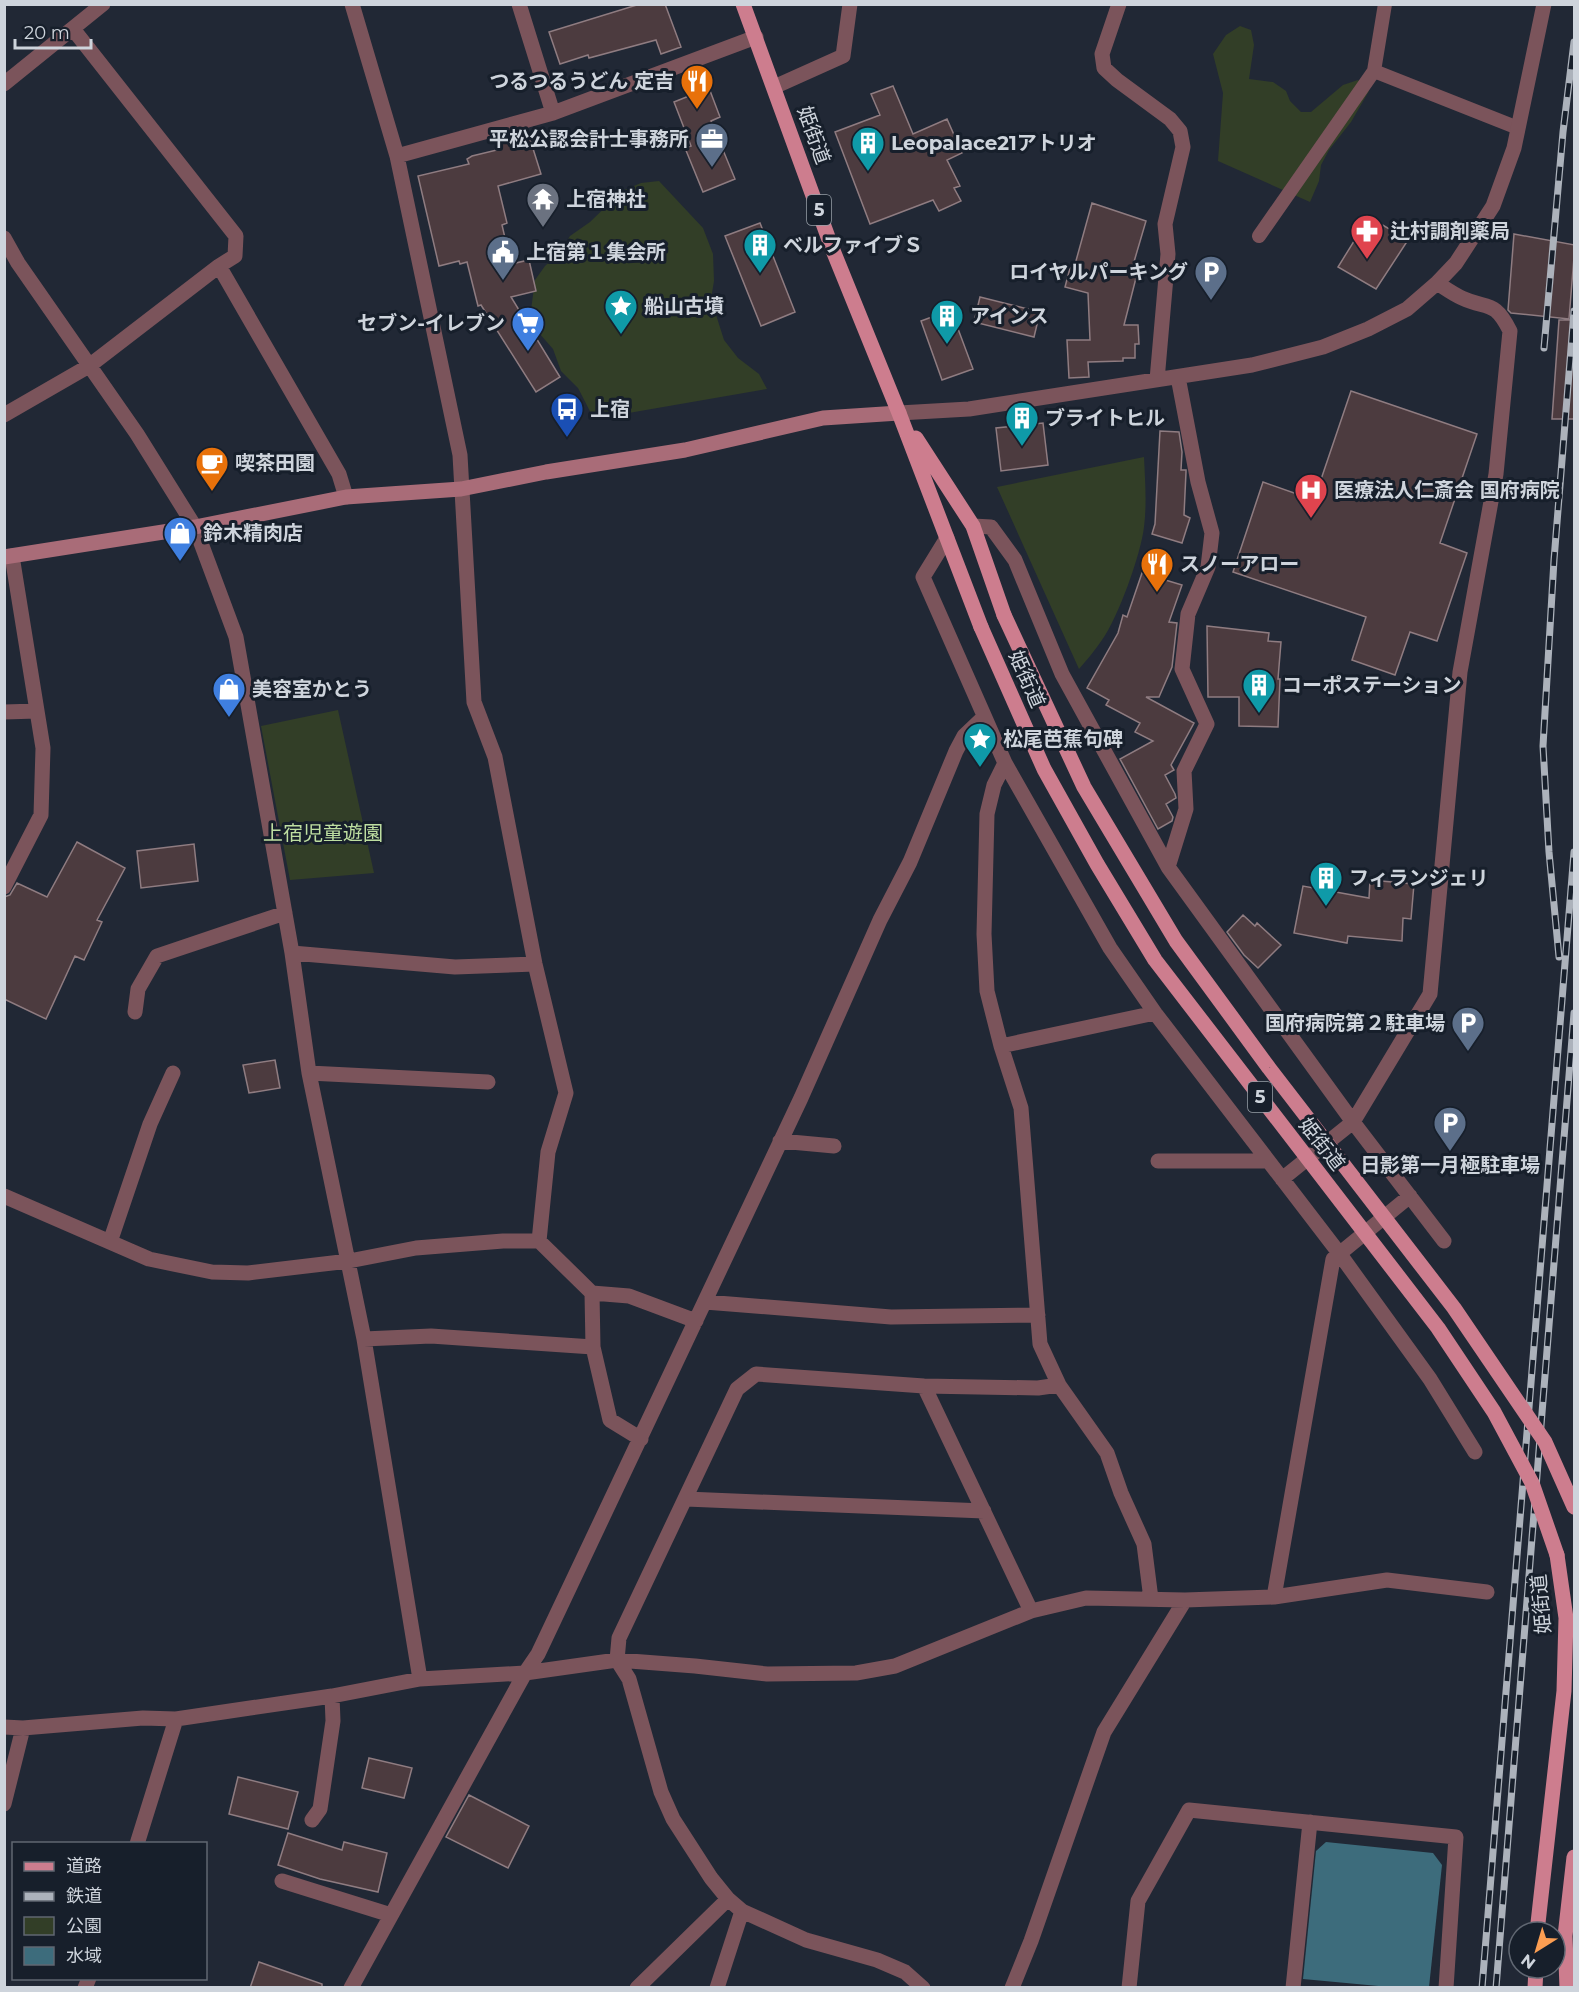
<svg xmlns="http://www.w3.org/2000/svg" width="1579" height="1992" viewBox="0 0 1579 1992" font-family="Montserrat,'Noto Sans JP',sans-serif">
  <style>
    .green { fill: #323e27 }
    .water { fill: #3d6c7c }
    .building { fill: #4c3b3f; stroke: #8f7c81; stroke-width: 1.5 }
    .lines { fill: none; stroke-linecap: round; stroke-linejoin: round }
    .lane { stroke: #7b545b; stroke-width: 14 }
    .street { stroke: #7b545b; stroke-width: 15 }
    .secondary { stroke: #a96c78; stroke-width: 15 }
    .primary { stroke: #cd7d8e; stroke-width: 15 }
    .rail-casing { stroke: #acb2bb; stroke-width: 7 }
    .rail { stroke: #171f2b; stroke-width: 4.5; stroke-dasharray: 14; stroke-linecap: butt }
    .primary-bridge { stroke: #cd7d8e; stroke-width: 15 }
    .labels { text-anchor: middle; stroke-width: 6; stroke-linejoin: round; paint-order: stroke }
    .shield { fill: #171f2b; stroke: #979ea7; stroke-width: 1.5 }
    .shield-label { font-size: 18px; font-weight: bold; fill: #ced4dc }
    .poi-label { font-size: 20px; font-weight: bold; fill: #ced4dc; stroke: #171f2b; text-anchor: start }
    .street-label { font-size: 20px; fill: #ced4dc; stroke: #171f2b }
    .park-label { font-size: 20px; fill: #bedea1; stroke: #171f2b }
  </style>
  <rect width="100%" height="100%" fill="#212835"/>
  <path class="green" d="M1240,26L1251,30L1254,45L1249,79L1273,82L1286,91L1290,101L1301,112H1311L1343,85L1358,80L1369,91L1351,122L1329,150L1321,165L1319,181L1310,202L1218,161L1223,93L1213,54L1226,35Z
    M659,181L703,228L713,254L714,281L711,299L724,340L738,358L759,374L767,389L594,419L578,388L561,371L553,349L539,333L531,310L535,280L545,266L559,253L570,236L590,222L622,191L641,183Z
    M1144,457C1145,480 1147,503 1144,527C1141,554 1118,618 1102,640C1095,650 1087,660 1079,669L997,487Z
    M338,710L374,873L290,880L261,726Z"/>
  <path class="water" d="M1326,1842L1433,1853L1442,1865L1429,1987H1389L1303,1979L1316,1851Z"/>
  <path class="building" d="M640,4H665L681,47L661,54L656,40L589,58L588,55L560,64L549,32Z
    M893,86L913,134L947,119L962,153L947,160L960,186L954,188L961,201L939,211L933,200L870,224L835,132L880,115L871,94Z
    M709,88L720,117L711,121L735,179L703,192L685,148L691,146L674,102Z
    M524,133L526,140L530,139L541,174L498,186L507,223L502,225L511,264L529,260L536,291L511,297L560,377L536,392L481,305L478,306L467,262L460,264L459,261L439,266L418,176L469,164L467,159L472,156L501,149L498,140Z
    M1092,203L1146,221L1131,272L1137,274L1124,325H1138L1139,344H1135V358H1123V361L1088,362L1089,377L1069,378L1067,340H1090L1088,293L1065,287L1070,268H1074Z
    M1369,217L1408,240L1376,289L1338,267Z
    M760,223L795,312L761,326L725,236Z
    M1514,234L1575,245L1569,319L1511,313L1508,310Z
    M980,297L1040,312L1034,337L974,322Z
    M951,310L973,369L942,380L921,321Z
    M1559,320H1575V419H1552Z
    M1351,391L1477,434L1440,543L1467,553L1437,641L1410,632L1395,675L1352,660L1366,617L1233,572L1263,482L1314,500Z
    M1043,423L1048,465L1001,471L996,428Z
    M1160,431L1179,432L1182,452L1181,470H1186V472L1184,515L1190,518L1182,543L1152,534L1155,524Z
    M1142,573L1182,585L1169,622L1177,623L1172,667L1159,697H1146L1194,723L1171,765L1174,770L1165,775L1175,794L1176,798L1166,804L1173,817L1172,821L1158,829L1120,759L1153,741L1135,732L1140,723L1106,705L1109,700L1087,688L1118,633L1123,615L1127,617Z
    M1207,626L1269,633L1268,641L1281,642L1278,679H1280L1278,727L1239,726V697H1208Z
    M77,842L125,868L97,920L102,922L84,960L75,956L46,1019L4,999V897L10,895L17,883L47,897Z
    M194,844L198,881L141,888L137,851Z
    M1370,880L1414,884L1411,919L1403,918L1402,941L1348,936L1347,943L1294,933L1303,886L1369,898Z
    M1243,915L1255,926L1257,923L1281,945L1258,968L1244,955L1227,932Z
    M275,1060L280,1088L249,1093L243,1065Z
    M369,1758L412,1768L404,1798L362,1788Z
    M238,1777L298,1792L288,1829L229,1814Z
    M469,1795L529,1826L508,1868L446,1837Z
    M288,1833L342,1850L344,1842L387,1853L378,1892L320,1879L278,1865Z
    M259,1962L322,1984V1988H250Z"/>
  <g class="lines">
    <path class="lane" d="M1374,71L1518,128
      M1259,236L1374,71L1385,4"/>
    <path class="street" d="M352,4L397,156L460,455L474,702L495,757L535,964L566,1093L548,1152L539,1241
      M519,4L553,113
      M1119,4L1102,54L1104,68L1117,80L1170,119L1180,131L1183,147L1165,224L1168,254L1157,380
      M4,84L103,4
      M774,87L843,56L850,4
      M397,156L553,113L756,37
      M4,238L18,263L137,434L195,527L236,637L292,953L309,1073L364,1339L420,1679
      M219,266L339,474L346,497
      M899,413L969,409L1252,365L1323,347L1368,329L1407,309L1437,283L1456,263L1493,206L1514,148L1544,4
      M4,415L89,366L219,266L235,256L236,236L73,29
      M973,526L991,527L1015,560L1062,674L1168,867L1353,1122L1444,1241
      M947,538L923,577L1005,763L1110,948L1155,1013L1339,1253L1430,1379L1475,1452
      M4,712L37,711
      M1005,763L994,785L987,814L984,934L987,991L1001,1046L1021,1108L1040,1344L1059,1385L1107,1453L1121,1493L1144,1544L1151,1599
      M1168,867L1186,809L1184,771L1207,724L1182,669L1188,614L1208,567L1212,533L1198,482L1178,377
      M4,887L41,815L43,748L12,556
      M292,953L455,967L535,964
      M135,1012L138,989L157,956L285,913
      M1001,1046L1155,1013
      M309,1073L488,1082
      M780,1141L834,1146
      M1158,1161H1268
      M1282,1179L1353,1122L1430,994L1460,672L1496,474L1510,331C1494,299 1488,310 1462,298C1453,294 1445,288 1437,283
      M4,1196L149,1259L212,1272L248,1273L349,1261L416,1248L503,1241H539L592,1293L593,1347L610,1420L641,1439
      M110,1242L150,1124L173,1073
      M592,1293L629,1296L696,1321
      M705,1302L891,1317L1038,1315
      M364,1339L431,1336L593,1347
      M924,1386L1031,1611
      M686,1499L984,1511
      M1274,1597L1333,1259L1410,1196
      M4,1727L23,1728L143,1718L176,1719L332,1696L420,1679L525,1673L617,1660L695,1666L767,1674L856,1673L895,1666L1031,1611L1086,1598L1185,1600L1274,1597L1387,1580L1487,1592
      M4,1804L23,1728
      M312,1820L320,1809L333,1721L332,1696
      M137,1844L176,1719
      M282,1881L391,1915
      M742,1911L728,1899L711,1878L673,1819L661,1792L629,1679L617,1660L619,1638L737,1389L756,1374L924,1386L1038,1388L1059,1385
      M85,1988L89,1978
      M351,1988L525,1673L538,1654L801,1098L880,920L910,862L956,751L964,736L984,717
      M637,1988L728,1899
      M717,1988L742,1911L806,1940L877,1960L905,1972L923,1988
      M1012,1988L1031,1941L1104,1732L1185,1600
      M1129,1988L1138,1901L1189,1810L1456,1837L1446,1988
      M1293,1988L1310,1822"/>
    <path class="secondary" d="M4,557L195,527L346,497L461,489L546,472L685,450L823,418L899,413"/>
    <path class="primary" d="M743,4L832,248L899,413L981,627
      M916,438L973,526L1004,615
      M1537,1932L1564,1691L1566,1618L1557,1555
      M1535,1988L1536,1968
      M1567,1988L1565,1936L1574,1857"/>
    <defs>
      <path id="rail" d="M1544,348L1563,132L1574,42
        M1559,957L1549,852L1543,746L1554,560L1574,311
        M1482,1988L1574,852
        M1496,1988L1574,1013"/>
    </defs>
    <use href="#rail" class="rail-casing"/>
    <use href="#rail" class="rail"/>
    <path class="primary-bridge" d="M1004,615L1084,787L1176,941L1269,1068L1454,1308L1545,1442L1574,1507
      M981,627L1044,769L1097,864L1155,960L1438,1328L1494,1412L1532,1483L1557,1555"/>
  </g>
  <defs>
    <symbol id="restaurant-pin" viewBox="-11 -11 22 30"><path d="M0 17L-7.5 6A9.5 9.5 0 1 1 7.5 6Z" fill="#e8710a" stroke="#171f2b"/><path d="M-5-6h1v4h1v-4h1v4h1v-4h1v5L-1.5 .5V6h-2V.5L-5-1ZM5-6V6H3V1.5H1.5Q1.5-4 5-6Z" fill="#fff"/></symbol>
    <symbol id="office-pin" viewBox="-11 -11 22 30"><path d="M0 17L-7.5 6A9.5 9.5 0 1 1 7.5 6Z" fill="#5c6f8a" stroke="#171f2b"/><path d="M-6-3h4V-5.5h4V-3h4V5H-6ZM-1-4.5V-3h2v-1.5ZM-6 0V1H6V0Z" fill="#fff"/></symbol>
    <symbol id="building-pin" viewBox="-11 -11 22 30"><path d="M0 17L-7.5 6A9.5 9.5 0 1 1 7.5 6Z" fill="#0f9aa8" stroke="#171f2b"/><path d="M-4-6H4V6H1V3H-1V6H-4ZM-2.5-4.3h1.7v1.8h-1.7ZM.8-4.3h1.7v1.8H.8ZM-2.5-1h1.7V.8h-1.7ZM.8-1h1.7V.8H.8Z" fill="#fff"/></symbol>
    <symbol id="temple-pin" viewBox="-11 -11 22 30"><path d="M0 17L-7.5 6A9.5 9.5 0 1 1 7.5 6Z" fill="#6b7280" stroke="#171f2b"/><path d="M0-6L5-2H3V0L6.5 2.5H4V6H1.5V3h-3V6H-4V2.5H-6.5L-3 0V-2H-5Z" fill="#fff"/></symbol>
    <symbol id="pharmacy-pin" viewBox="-11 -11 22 30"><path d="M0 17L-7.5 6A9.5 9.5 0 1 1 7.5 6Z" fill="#e0444e" stroke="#171f2b"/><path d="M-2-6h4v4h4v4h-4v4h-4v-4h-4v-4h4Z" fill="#fff"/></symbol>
    <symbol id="civic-pin" viewBox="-11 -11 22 30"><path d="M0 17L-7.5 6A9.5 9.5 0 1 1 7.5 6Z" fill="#5c6f8a" stroke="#171f2b"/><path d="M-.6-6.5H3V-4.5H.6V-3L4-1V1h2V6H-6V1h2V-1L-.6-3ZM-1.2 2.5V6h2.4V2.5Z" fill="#fff"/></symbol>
    <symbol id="parking-pin" viewBox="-11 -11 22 30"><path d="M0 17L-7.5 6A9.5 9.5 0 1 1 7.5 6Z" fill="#5c6f8a" stroke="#171f2b"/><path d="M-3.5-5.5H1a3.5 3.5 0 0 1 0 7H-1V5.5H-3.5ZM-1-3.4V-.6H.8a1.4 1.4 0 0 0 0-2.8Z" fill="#fff"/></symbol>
    <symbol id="sight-pin" viewBox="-11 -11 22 30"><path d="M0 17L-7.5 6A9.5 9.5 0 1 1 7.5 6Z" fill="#0f9aa8" stroke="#171f2b"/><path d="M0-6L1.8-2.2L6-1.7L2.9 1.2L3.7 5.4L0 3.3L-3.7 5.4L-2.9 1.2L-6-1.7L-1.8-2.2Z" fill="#fff"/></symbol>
    <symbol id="supermarket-pin" viewBox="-11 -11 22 30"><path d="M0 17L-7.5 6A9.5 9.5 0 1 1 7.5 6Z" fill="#3f7fe0" stroke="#171f2b"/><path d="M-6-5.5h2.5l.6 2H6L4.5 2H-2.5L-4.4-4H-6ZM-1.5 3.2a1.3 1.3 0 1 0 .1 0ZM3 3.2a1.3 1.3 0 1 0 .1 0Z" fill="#fff"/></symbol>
    <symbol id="bus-pin" viewBox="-11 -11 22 30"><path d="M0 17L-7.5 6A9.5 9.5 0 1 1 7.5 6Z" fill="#1a4fb4" stroke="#171f2b"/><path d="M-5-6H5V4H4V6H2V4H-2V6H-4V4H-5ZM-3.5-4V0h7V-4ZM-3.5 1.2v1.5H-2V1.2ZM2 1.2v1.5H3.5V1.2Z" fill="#fff"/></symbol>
    <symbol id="cafe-pin" viewBox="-11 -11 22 30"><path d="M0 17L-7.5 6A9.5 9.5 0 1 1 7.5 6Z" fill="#e8710a" stroke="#171f2b"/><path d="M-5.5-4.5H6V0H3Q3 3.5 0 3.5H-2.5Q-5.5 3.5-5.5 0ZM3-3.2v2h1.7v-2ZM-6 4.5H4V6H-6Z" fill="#fff"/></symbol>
    <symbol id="hospital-pin" viewBox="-11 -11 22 30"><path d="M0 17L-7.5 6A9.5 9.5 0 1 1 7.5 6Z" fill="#e0444e" stroke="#171f2b"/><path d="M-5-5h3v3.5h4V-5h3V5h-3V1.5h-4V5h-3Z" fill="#fff"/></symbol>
    <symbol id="shop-pin" viewBox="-11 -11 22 30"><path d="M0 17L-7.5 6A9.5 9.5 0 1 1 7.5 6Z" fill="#3f7fe0" stroke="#171f2b"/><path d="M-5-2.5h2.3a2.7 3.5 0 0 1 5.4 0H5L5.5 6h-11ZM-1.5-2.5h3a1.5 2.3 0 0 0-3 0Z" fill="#fff"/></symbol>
  </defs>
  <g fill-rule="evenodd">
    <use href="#restaurant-pin" x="678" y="62" width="38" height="52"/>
    <use href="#office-pin" x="693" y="120" width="38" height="52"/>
    <use href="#building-pin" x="849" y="124" width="38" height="52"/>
    <use href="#temple-pin" x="524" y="180" width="38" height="52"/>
    <use href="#pharmacy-pin" x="1348" y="212" width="38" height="52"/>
    <use href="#building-pin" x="741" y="226" width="38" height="52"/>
    <use href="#civic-pin" x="484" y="233" width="38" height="52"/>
    <use href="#parking-pin" x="1192" y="253" width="38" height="52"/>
    <use href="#sight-pin" x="602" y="287" width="38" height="52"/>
    <use href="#building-pin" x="928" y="297" width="38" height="52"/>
    <use href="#supermarket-pin" x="509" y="304" width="38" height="52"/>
    <use href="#bus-pin" x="548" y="390" width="38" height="52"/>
    <use href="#building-pin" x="1003" y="399" width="38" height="52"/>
    <use href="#cafe-pin" x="193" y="444" width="38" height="52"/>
    <use href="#hospital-pin" x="1292" y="471" width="38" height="52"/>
    <use href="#shop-pin" x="161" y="514" width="38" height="52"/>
    <use href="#restaurant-pin" x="1138" y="545" width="38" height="52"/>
    <use href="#building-pin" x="1240" y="666" width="38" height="52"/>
    <use href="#shop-pin" x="210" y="670" width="38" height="52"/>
    <use href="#sight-pin" x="961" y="720" width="38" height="52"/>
    <use href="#building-pin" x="1307" y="859" width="38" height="52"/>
    <use href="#parking-pin" x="1449" y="1004" width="38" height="52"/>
    <use href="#parking-pin" x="1431" y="1104" width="38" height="52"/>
  </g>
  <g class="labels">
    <g class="shield">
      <rect x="807" y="195" width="24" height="30" rx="4.5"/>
      <rect x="1248" y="1082" width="24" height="30" rx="4.5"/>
    </g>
    <g class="shield-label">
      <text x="819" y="216">5</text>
      <text x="1260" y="1103">5</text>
    </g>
    <g class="poi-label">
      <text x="674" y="88" text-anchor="end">つるつるうどん 定吉</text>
      <text x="689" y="146" text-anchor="end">平松公認会計士事務所</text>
      <text x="891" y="150">Leopalace21アトリオ</text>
      <text x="566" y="206">上宿神社</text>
      <text x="1390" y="238">辻村調剤薬局</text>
      <text x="783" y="252">ベルファイブＳ</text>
      <text x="526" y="259">上宿第１集会所</text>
      <text x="1188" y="279" text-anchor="end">ロイヤルパーキング</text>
      <text x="644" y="313">船山古墳</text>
      <text x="970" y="323">アインス</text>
      <text x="505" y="330" text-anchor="end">セブン-イレブン</text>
      <text x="590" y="416">上宿</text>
      <text x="1045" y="425">ブライトヒル</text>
      <text x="235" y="470">喫茶田園</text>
      <text x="1334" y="497">医療法人仁斎会 国府病院</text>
      <text x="203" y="540">鈴木精肉店</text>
      <text x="1180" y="571">スノーアロー</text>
      <text x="1282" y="692">コーポステーション</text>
      <text x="252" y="696">美容室かとう</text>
      <text x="1003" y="746">松尾芭蕉句碑</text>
      <text x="1349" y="885">フィランジェリ</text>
      <text x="1445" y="1030" text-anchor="end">国府病院第２駐車場</text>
      <text x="1450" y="1172" text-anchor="middle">日影第一月極駐車場</text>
    </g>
    <g class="street-label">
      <text transform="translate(814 135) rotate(70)" y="7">姫街道</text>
      <text transform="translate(1027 679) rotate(66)" y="7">姫街道</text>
      <text transform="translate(1322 1144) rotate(52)" y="7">姫街道</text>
      <text transform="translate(1541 1604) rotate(-95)" y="7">姫街道</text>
    </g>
    <g class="park-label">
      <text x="323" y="840">上宿児童遊園</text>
    </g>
  </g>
  <rect width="1579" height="1992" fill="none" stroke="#ced4dc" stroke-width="12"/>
  <rect x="12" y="1842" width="195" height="138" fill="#171f2b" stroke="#606772" stroke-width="1.5"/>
  <rect x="24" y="1862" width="30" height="9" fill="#cd7d8e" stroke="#606772" stroke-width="1.5"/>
  <text x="66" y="1872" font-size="18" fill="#ced4dc">道路</text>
  <rect x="24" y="1892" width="30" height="9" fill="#acb2bb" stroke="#606772" stroke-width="1.5"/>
  <text x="66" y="1902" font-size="18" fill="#ced4dc">鉄道</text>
  <rect x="24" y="1917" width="30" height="18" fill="#323e27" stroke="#606772" stroke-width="1.5"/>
  <text x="66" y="1932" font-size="18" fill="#ced4dc">公園</text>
  <rect x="24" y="1947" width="30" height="18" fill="#3d6c7c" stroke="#606772" stroke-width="1.5"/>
  <text x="66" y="1962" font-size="18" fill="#ced4dc">水域</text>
  <g transform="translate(1537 1950) rotate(217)"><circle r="28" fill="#171f2b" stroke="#606772" stroke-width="1.5"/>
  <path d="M0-4.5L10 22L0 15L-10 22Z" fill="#fc9e52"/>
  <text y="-9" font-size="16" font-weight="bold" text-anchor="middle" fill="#ced4dc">N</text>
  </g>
  <path d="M15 39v9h76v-9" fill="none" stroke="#ced4dc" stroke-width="3"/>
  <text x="24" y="39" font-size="18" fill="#ced4dc" stroke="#171f2b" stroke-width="4.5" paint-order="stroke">20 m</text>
</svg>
